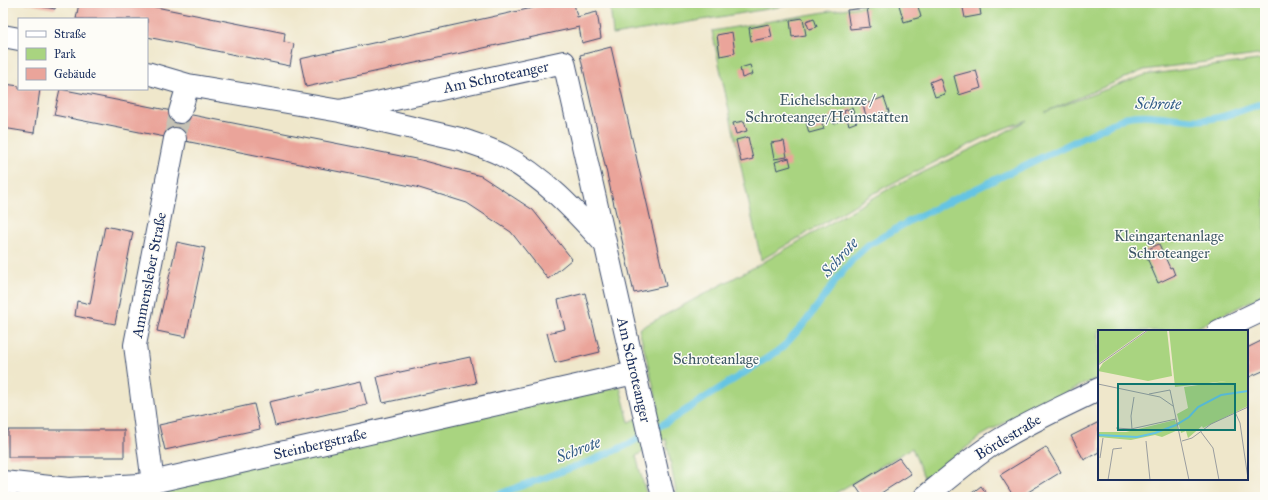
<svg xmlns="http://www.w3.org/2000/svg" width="1268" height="500" viewBox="0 0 1268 500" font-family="'IM FELL Great Primer',serif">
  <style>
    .green { fill: #a9d480; stroke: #62826f }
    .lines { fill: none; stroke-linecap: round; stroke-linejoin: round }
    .stream { stroke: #65c4e3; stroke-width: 7 }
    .building { fill: #eaa49a }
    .minor-tunnel { stroke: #c5c2b5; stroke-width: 22; stroke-dasharray: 22 11; stroke-linecap: butt }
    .minor-casing { stroke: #3b4b6e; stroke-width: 24 }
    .minor { stroke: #fff; stroke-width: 22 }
    .labels { text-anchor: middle; stroke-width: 3; stroke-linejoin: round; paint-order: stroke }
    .street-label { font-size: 15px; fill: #1b2f5e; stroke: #fdfcf7 }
    .park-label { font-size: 15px; fill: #3e5866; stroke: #fdfcf7 }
    .water-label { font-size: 16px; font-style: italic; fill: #315c86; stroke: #fdfcf7 }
    .inset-river { fill: none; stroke: #65c4e3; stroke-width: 2 }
    .inset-road { fill: none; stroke: #9a9d9f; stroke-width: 1 }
    .view { fill: #0f766e; fill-opacity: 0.15; stroke: #0f766e; stroke-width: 2 }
    .inset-edge { fill: none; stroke: #1b2f5e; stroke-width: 2 }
  </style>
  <rect width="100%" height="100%" fill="#fdfcf7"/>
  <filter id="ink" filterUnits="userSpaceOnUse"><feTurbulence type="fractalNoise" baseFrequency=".025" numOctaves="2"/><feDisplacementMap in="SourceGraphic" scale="8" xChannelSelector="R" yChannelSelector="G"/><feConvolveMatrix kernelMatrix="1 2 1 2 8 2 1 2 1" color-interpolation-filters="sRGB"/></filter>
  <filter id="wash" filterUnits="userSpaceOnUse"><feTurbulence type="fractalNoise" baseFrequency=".012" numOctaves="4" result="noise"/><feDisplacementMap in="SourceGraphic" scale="16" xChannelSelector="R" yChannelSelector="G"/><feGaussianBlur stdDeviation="0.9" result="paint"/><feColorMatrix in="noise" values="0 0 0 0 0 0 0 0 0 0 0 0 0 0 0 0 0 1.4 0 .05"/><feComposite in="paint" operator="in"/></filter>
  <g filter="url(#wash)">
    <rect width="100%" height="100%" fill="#efe7cb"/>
    <path class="green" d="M610,3H803L613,35Z
      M878,3H1265V54L1144,70L1045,112L1145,75L1265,59V294L1190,331H1099V377L1009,420L981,436L925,480L912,448L829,497H677L666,439L636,456L647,497H85L620,387L629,422L659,408L639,329L762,263L887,190L998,136L1027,120L997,131L885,187L761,260L712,31Z"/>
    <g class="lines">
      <path class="stream" d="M491,497L593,460L625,446L672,419L775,353L785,345L804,324L840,275L853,259L868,245L915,218L1126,117C1151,112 1174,120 1199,120C1223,120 1243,108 1265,103"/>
    </g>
    <g id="blocks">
      <path class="building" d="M24,3H56L55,9Z
        M79,3H136L285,33L284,42L294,44L290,66L147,37V19H76Z
        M555,3H574L577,17L597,12L601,38L582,43L579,27L306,87L300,59Z
        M906,3H917L921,17L904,22L899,5Z
        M962,3H979L981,15L965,18Z
        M867,8L870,27L850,29L847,10Z
        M803,18L806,35L792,37L790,20Z
        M814,18L817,27L809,29L806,21Z
        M769,24L772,37L751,41L749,28Z
        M732,32L735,53L720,56L717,35Z
        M611,47L666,286L634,293L580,55Z
        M750,65L753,74L742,78L740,68Z
        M976,70L981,88L959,95L954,76Z
        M940,78L945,94L935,97L930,82Z
        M5,84L19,86V89H40L34,133L3,128V97Z
        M60,89L421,160L481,176L533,210L572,259L548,279L511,232L467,203L416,187L54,115Z
        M884,97L889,112L867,119L863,105Z
        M852,108L857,122L849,125L844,111Z
        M838,111L843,119L834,124L829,116Z
        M820,118L824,129L809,133L806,122Z
        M744,121L747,131L736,134L733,123Z
        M748,137L753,159L741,162L736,140Z
        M784,141L787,157L774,159L771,143Z
        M789,158L791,166L777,170L775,162Z
        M105,226L133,232L115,324L75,316L77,301L90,304Z
        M177,242L205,248L186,337L157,331Z
        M1159,244L1170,268L1172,267L1175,275L1158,283L1144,251Z
        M585,293L600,352L555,363L547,333L565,329L558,300Z
        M1261,341L1265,348V370L1247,378V348Z
        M470,357L476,383L383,403L377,377Z
        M361,381L367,405L275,426L269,402Z
        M254,404L260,429L165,450L159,425Z
        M1099,422V452L1084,460L1071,436Z
        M8,430H124V457H8Z
        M1046,447L1061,472L1020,497H1014L1000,475Z
        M899,458L911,474L875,497H863L855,485Z
        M981,486L989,497H967Z"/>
    </g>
  </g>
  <g filter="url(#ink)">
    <use href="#blocks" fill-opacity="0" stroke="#3b4b6e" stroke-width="1"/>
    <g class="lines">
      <path class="minor-tunnel" d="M175,139L180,112"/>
      <defs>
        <path id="minor" d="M3,36L19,39
          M147,73L188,85L340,111L460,139C474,144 489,148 502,155C543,176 574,210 604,243
          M340,111L564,62L663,497
          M180,112L188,85
          M1219,331L1265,309
          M3,482L69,489L139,485L634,373
          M153,483L135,345L175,139
          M925,497C947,479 969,460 993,444C1026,423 1063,407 1099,389"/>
      </defs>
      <use href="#minor" class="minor-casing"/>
      <use href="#minor" class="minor"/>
    </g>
  </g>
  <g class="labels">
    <g class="street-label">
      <text transform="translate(496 77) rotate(-12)" y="5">Am Schroteanger</text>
      <text transform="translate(149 275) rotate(-79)" y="5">Ammensleber Straße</text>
      <text transform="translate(634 370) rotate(77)" y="5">Am Schroteanger</text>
      <text transform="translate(1008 437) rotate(-31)" y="5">Bördestraße</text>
      <text transform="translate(320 444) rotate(-13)" y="5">Steinbergstraße</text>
    </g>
    <g class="park-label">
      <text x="827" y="105">Eichelschanze /<tspan x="827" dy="17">Schroteanger/Heimstätten</tspan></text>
      <text x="1169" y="241">Kleingartenanlage<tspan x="1169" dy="17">Schroteanger</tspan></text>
      <text x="716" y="364">Schroteanlage</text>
    </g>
    <g class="water-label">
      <text transform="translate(1158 103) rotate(1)" y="6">Schrote</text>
      <text transform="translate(839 257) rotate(-48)" y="6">Schrote</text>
      <text transform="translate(578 449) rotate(-21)" y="6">Schrote</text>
    </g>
  </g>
  <g transform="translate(1098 330)">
    <rect width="150" height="150" fill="#efe7cb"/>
    <path d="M0,0H48L0,34ZM51,0H69L74,46L50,51L0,41L5,33ZM71,0H150V76L105,98L104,96L90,108L88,101L83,103L81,95L79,96L80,100L64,107L57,105L33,110L0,107V102H28L77,90L78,93L81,92L79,84L90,78L86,57L128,51L77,57Z" fill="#a9d480"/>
    <path class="inset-river" d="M0,105L39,107L57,103L78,95L91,87L100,77L123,65L150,61"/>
    <path class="inset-road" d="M0,35L50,0M0,54L62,67L75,76M51,64L72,60L91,150M137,82L142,93L150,149M18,98L33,99L78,89M34,99L33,86L36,67M103,102L115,118L121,150M48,111L52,150M84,111L94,108L113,94L150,77M2,128L5,108M10,150L15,119L24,118"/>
    <path class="view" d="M20,54H137V100H20Z"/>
    <rect width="150" height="150" class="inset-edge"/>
  </g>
  <rect width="1268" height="500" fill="none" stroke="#fdfcf7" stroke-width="16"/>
  <rect x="18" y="18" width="130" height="72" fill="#fdfcf7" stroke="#a3aaba"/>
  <rect x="26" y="31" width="20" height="6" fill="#ffffff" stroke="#a3aaba"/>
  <text x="54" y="38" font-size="12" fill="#1b2f5e">Straße</text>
  <rect x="26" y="48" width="20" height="12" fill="#a9d480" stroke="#a3aaba"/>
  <text x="54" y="58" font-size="12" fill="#1b2f5e">Park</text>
  <rect x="26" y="68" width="20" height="12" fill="#eaa49a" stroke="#a3aaba"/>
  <text x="54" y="78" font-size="12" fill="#1b2f5e">Gebäude</text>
</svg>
